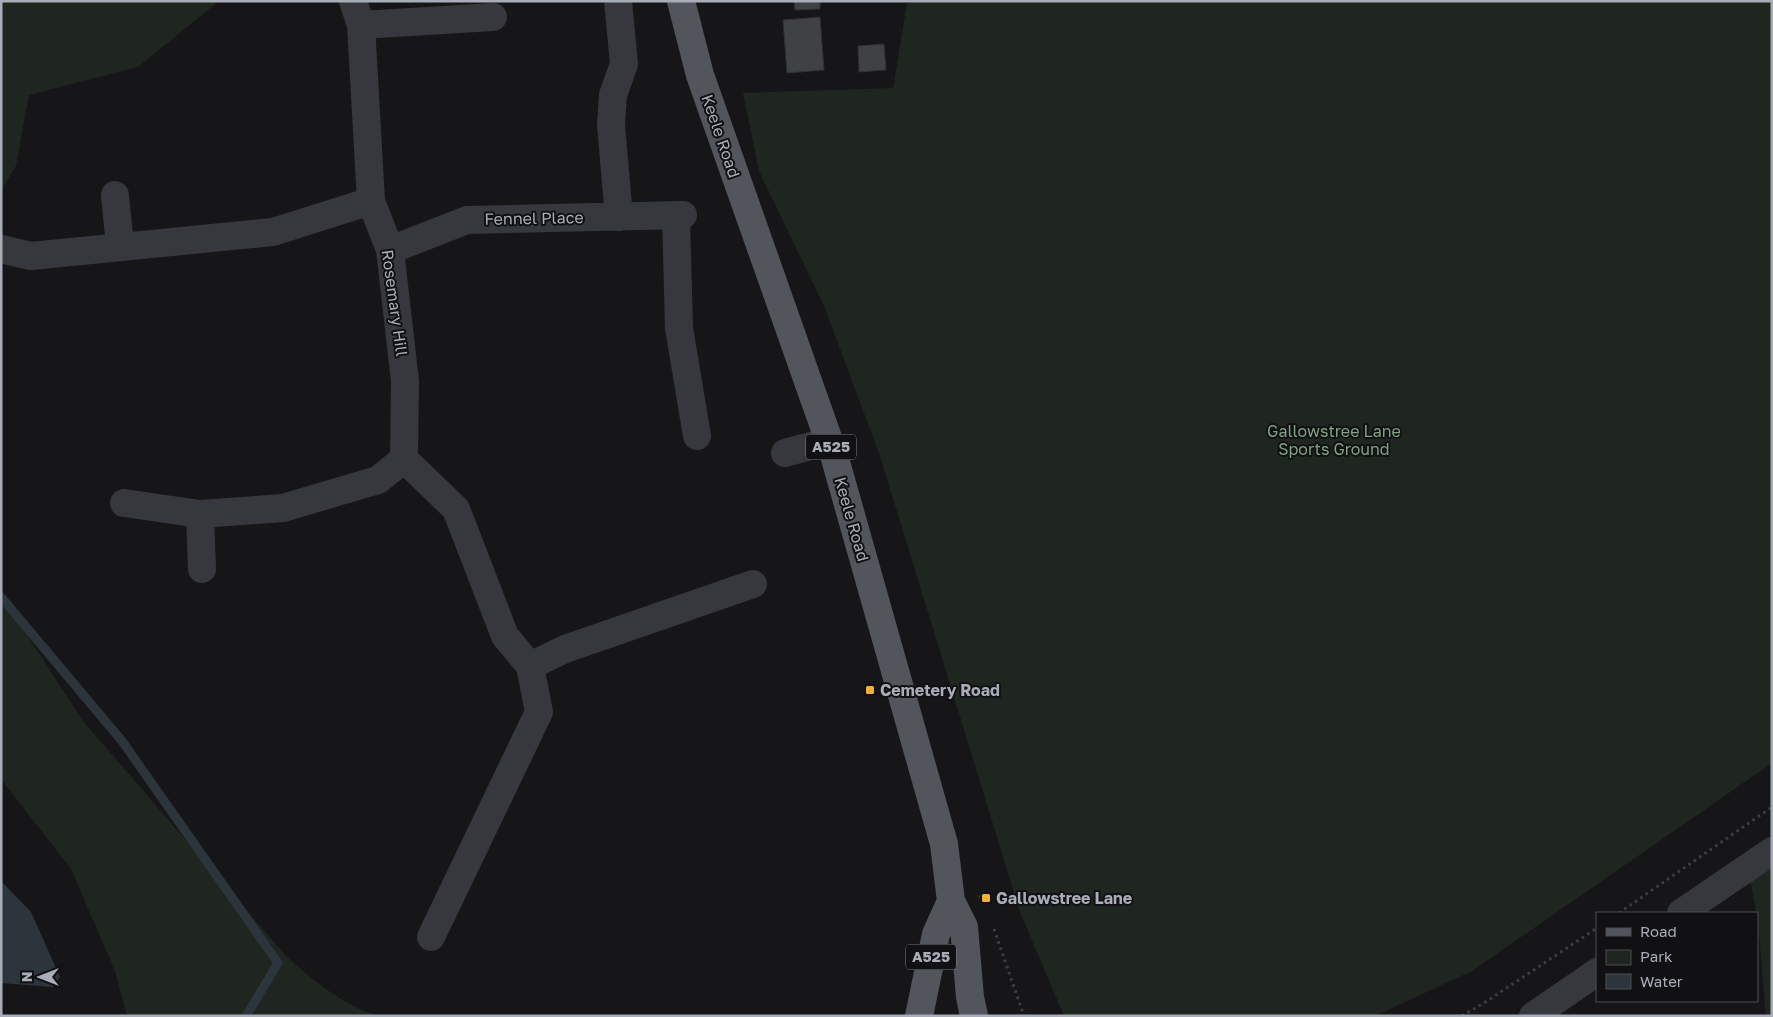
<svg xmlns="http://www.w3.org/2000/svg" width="1773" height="1017" viewBox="0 0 1773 1017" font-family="'Golos Text',sans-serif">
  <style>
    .green { fill: #1e261f }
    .water { fill: #2c353c }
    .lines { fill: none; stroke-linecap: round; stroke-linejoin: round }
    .stream { stroke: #2c353c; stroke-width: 9 }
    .building { fill: #404145; stroke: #303034 }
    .path { stroke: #3d3f44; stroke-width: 3; stroke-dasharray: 2.5 4; stroke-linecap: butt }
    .minor { stroke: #37383d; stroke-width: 28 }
    .major { stroke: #53555c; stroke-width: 28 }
    .poi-dot { fill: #f2b134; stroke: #111113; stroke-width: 2 }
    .labels { text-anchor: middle; stroke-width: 4; stroke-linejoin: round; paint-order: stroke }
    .shield { fill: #111113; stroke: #7b7e86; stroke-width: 1 }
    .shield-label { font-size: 15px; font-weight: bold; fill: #a8adb8 }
    .street-label { font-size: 16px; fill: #a8adb8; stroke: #111113 }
    .park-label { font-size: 16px; fill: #7fa381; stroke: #111113 }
    .poi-label { font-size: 16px; font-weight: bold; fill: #a8adb8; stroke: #111113; text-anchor: start }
  </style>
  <rect width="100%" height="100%" fill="#161618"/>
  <path class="green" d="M1,1H219L138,67L29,95L16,166L1,191Z
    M926,1H1772V763L1472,971L1375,1016H1064L1020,912L880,456L824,306L759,171L743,93L893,88L907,3Z
    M1,595L83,721L286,956C313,980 341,1004 377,1016H127L115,971L71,869L1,779Z
    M1772,851V1016H1766C1761,966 1760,915 1747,867Z"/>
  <path class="water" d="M1,881L31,912L60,977L53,987L1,983Z"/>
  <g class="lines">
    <path class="stream" d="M1,597L122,741L278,963L246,1016"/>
  </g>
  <path class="building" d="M794,1H820V9L795,10Z
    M820,17L824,70L787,73L783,20Z
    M884,44L886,70L859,72L858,46Z"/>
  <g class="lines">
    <path class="path" d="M979,897L983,896L986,904
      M1619,913L1772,807
      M994,929L1024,1016
      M1462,1016L1487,1001L1597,928"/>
    <path class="minor" d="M353,1L361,25L371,201L390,250L405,381L404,459
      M618,1L624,64L613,95L611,125L619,217
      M361,25L493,17
      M115,195L120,246
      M676,215L679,328L697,436
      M1,249L31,256L273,232L371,201
      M390,250L467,220L683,215
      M785,453L829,441
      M404,459L456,509L505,636L530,666L539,712L431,937
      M124,503L200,514L283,508L378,480L404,459
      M200,514L202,569
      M530,666L565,649L753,584
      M1681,913L1772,851
      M1533,1016L1597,972"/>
    <path class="major" d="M681,1L700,75L834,455L944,844L951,901L964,927L970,997L974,1016
      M919,1016L936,934L951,901"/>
  </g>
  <g class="poi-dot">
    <rect x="865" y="685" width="10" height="10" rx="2.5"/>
    <rect x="981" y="893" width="10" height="10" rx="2.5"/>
  </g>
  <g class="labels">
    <g class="shield">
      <rect x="806" y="434.5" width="50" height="25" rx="4"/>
      <rect x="906" y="944.5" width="50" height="25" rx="4"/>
    </g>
    <g class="shield-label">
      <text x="831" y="452">A525</text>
      <text x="931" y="962">A525</text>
    </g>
    <g class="street-label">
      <text transform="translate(721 136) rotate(71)" y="6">Keele Road</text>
      <text transform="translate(534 218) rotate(-1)" y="6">Fennel Place</text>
      <text transform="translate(395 303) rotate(82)" y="6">Rosemary Hill</text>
      <text transform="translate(852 519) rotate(74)" y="6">Keele Road</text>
    </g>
    <g class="park-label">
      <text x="1334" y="437">Gallowstree Lane<tspan x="1334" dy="18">Sports Ground</tspan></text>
    </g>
    <g class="poi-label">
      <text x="880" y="696">Cemetery Road</text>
      <text x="996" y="904">Gallowstree Lane</text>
    </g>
  </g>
  <rect width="1773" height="1017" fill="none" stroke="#a8adb8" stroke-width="5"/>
  <rect x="1596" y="912" width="162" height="90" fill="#111113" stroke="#4d4f55"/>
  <rect x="1606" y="928" width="25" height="8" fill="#53555c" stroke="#4d4f55"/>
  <text x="1640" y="937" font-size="15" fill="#a8adb8">Road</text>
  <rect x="1606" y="950" width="25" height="15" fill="#1e261f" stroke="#4d4f55"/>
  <text x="1640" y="962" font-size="15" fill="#a8adb8">Park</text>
  <rect x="1606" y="974" width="25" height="15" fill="#2c353c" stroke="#4d4f55"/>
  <text x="1640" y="987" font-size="15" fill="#a8adb8">Water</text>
  <g transform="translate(40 977) rotate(270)" stroke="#111113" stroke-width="4" paint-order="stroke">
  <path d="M0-4L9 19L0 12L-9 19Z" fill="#a8adb8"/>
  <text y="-8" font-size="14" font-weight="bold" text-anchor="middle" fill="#a8adb8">N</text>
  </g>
</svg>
